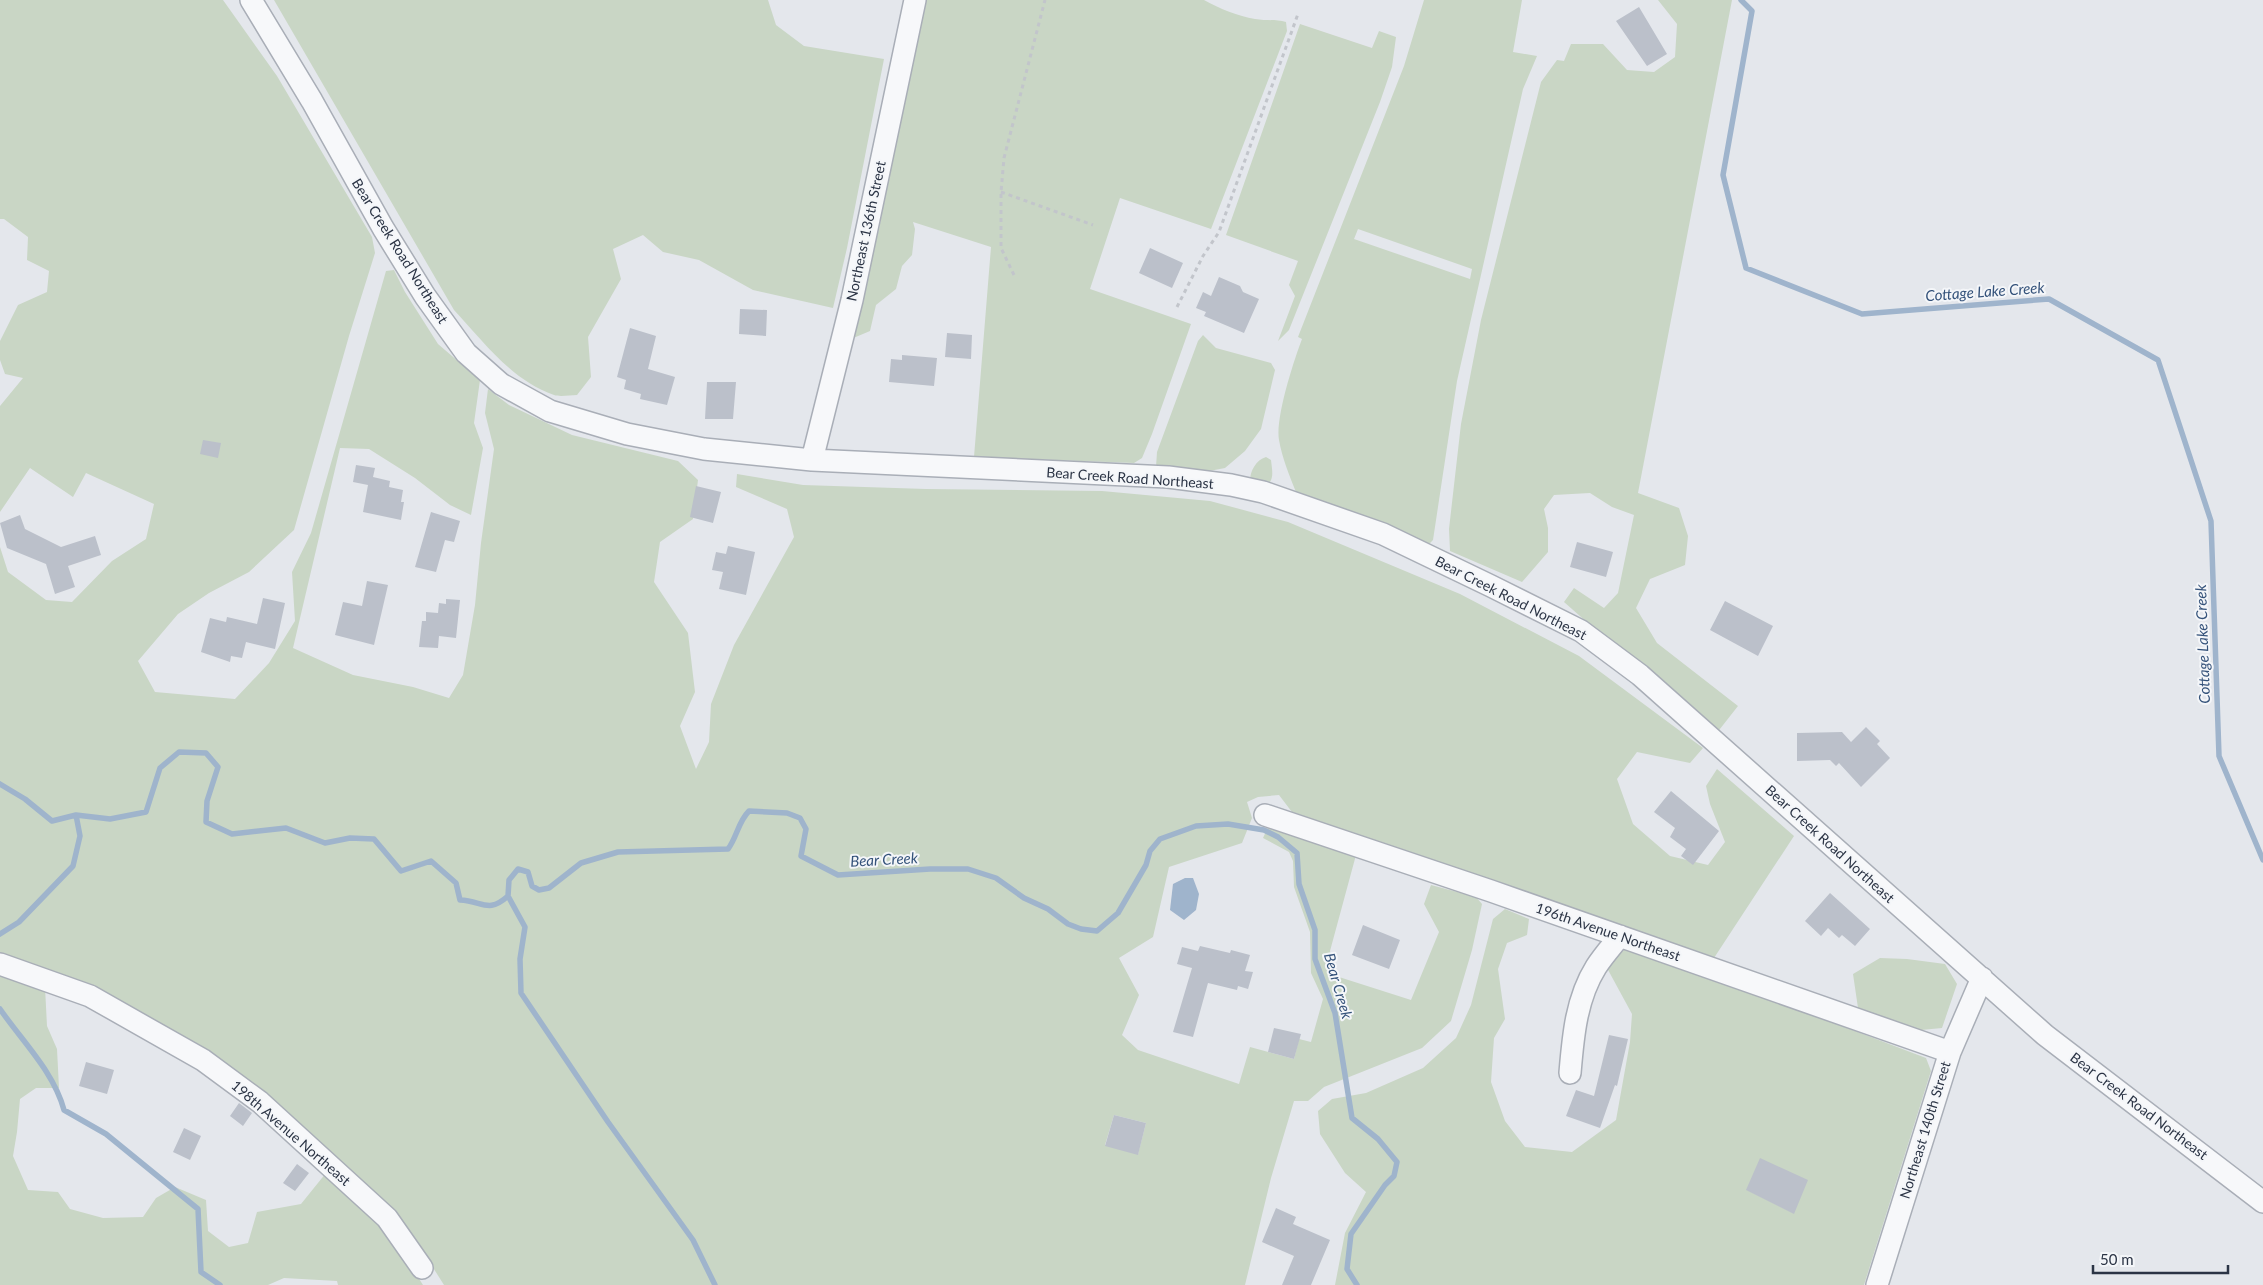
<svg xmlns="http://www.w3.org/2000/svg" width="2263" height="1285" viewBox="0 0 2263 1285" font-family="Lato,sans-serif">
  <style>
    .green { fill: #c9d6c5; fill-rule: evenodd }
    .water { fill: #9fb4cc }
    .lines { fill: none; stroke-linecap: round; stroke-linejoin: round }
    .stream { stroke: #9fb4cc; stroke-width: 5.5 }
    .building { fill: #bbc0ca }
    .minor-casing { stroke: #a9aeb7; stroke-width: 24 }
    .path { stroke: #c2c5cb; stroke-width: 3; stroke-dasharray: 4 4; stroke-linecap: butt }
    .minor { stroke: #f7f8fa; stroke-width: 21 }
    .labels { text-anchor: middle; stroke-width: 4; stroke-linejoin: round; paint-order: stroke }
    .street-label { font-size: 14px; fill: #2b3445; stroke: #f4f6f9 }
    .water-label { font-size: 15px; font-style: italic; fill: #34527a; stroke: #f4f6f9 }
  </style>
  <rect width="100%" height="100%" fill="#e4e7ec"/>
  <path class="green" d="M0,0H223L277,76L372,237L375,253L349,336L294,530L249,572L209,593L178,614L138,661L155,692L235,699L269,663L295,621L292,572L311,533L386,271L394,270L405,292L438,344L480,380L474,423L483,448L471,515L450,505L415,478L369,449L340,448L293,648L353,675L413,687L449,698L463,675L475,605L481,543L494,449L485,413L488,389L509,405L572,435L678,461L698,480L693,519L660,542L654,582L688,633L695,692L680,726L696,769L709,742L711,704L734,645L794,537L787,509L736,487L737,474L803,485L926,489L1102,491L1210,501L1288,522L1460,594L1579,656L1703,748L1690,763L1637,752L1617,779L1633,824L1670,856L1708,865L1725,842L1710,804L1706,786L1717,769L1794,836L1714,958L1295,816L1279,795L1258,797L1247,802L1252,818L1242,843L1169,867L1153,937L1119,958L1139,995L1122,1035L1138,1050L1239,1084L1250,1047L1294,1059L1299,1039L1311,1042L1323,999L1311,973L1310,932L1294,887L1293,861L1289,852L1263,838L1270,823L1356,855L1330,951L1339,977L1411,1000L1439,932L1424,904L1431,885L1476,897L1482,904L1472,950L1451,1021L1422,1048L1324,1087L1308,1101H1294L1271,1178L1245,1285H444L420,1247L202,1048L125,1003L63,976L0,956V547L8,572L46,600L72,602L112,561L146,539L154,504L86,473L73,497L30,468L0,512V406L23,378L5,374L0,360V341L18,305L47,292L49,271L27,260L28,237L4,219H0ZM1114,1115L1146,1123L1138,1154L1105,1145Z
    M274,0H768L776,25L804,46L884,59L847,248L833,308L753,290L699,260L663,252L643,235L613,249L621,279L588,337L591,377L577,395C570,395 560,397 554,395C512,381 483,341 454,310Z
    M922,0H1204C1220,9 1238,16 1255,19C1266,21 1276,19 1286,22L1287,31L1211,229L1120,198L1090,289L1191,324L1152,434L1142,458L1134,463L974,457L991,247L913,222L915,229L912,255L902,266L896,289L876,305L870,331L851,339L879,229Z
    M1424,0H1522L1513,52L1537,56L1523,89L1457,381L1433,540L1427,546L1296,492C1289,475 1282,457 1279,440C1275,418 1294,360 1302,339L1298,337L1404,66ZM1358,229L1472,269L1470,279L1354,239Z
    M1658,0H1732L1638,493L1679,508L1688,536L1685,565L1650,579L1636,608L1657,643L1738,706L1716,734L1643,663L1589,624L1564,602L1574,588L1604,608L1618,593L1634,515L1612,507L1590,493L1554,495L1544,509L1548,528V552L1522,582L1450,551L1449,529L1461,424L1481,320L1541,82L1557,60L1564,61L1571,44H1603L1627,70L1654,72L1675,57L1677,24Z
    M1300,24L1372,48L1379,31L1396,37L1392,67L1380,102L1289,330L1278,341L1295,296L1289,285L1298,261L1226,235Z
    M1203,335L1216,348L1271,363L1275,370L1261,429L1245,451L1225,468L1204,472L1156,467L1157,452L1198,341Z
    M1266,457L1271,460C1272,470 1275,480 1266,486L1250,481C1250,471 1256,460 1266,457Z
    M1505,909L1529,919L1527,935L1507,943L1498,969L1505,1019L1494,1038L1491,1082L1505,1121L1525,1147L1572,1152L1616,1120L1630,1042L1632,1014L1607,968L1626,948L1750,991L1926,1058L1931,1071L1864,1285H1335L1345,1233L1366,1192L1345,1173L1320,1134L1318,1111L1332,1099L1366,1093L1423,1068L1456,1038L1471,1005L1493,919Z
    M1880,958L1907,959L1945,964L1957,984L1942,1028L1921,1030L1858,1008L1853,974Z
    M0,972L45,987L47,1026L57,1049L59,1088H36L20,1099L17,1132L13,1156L28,1190L58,1192L70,1209L103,1218L143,1217L156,1198L175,1187L206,1200L208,1231L229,1247L248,1243L257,1212L301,1204L326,1173L379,1224L404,1255L423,1285H338L337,1281L284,1278L268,1285H0Z"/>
  <path class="water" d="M1185,878H1193L1199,894L1196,910L1184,920L1170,910L1173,884Z"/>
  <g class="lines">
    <path class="stream" d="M1741,0L1752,11L1723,175L1746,268L1862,314L2049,299L2158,360L2211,521L2219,756L2263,860
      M0,784L25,799L52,821L76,815L110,819L146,812L160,768L179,752L206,753L218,767L207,801L206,822L232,834L286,828L325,843L350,838L374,839L401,871L431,861L456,883L460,900C483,901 488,914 508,896L509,880L518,869L528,872L532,886L539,890L549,888L581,863L618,852L728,849C737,837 738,822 749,811L787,813L800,818L806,829L801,856L838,875L930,869H968L996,878L1024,898L1048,909L1068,924L1081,929L1097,931L1118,913L1146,865L1150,851L1160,839L1196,826L1228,824L1264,830L1278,837L1297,853L1299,884L1315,930V959L1335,1013L1352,1118L1378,1139L1397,1162L1394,1176L1385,1185L1351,1234L1347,1269L1357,1285
      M508,896L525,927L520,959L521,993L608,1122L693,1240L715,1285
      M0,934L19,922L73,866L80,836L76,815
      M0,1009C22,1041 54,1072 64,1110L106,1134L198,1209L201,1272L220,1285"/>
  </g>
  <path class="building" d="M1639,7L1667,54L1647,66L1616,21Z
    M1150,248L1183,263L1172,288L1139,273Z
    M1219,277L1240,286L1243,292L1259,299L1244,333L1204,316L1206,312L1196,308L1203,292L1211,296Z
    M740,309L767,310L766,336L739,334Z
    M630,328L656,336L648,369L675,377L667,405L640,399L641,394L624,389L626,380L617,377Z
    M947,333L972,335L971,359L945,357Z
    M902,355L937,358L934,386L889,382L891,359L902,360Z
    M707,382H736L733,419H705Z
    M203,440L221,443L218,458L200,454Z
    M356,465L375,468L373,477L390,481L389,487L403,490L401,502H404L401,520L363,512L368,485L353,482Z
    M696,486L721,492L713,523L690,517Z
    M431,512L460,521L454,542L445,540L436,572L415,567Z
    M20,515L25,529L61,547L95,536L101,555L68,566L75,587L55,594L46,564L7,548L0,523Z
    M1577,542L1613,552L1606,577L1570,567Z
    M728,546L755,552L746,595L719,589L723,572L712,570L716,552L726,554Z
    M367,581L388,585L374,645L335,635L343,602L362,606Z
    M263,598L285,603L275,649L246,642L242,658L231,656L230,662L201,652L210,618L226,622L227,617L257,624Z
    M446,599L460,600L456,638L439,636L438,648L419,647L422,621H426V612L438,613L439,603L446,604Z
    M1725,601L1773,626L1758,656L1710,630Z
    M1866,727L1880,741L1877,744L1890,758L1861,787L1839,763L1836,766L1830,760L1797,761V733L1842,732L1851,742Z
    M1671,791L1719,831L1693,865L1681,856L1686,849L1670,837L1675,828L1654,812Z
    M1830,893L1870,929L1855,946L1842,935L1839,938L1828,928L1821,936L1805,921Z
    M1363,925L1400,940L1389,969L1352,955Z
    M1200,946L1230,953L1231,950L1250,955L1245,971L1253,972L1248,989L1238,986L1237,990L1208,983L1193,1037L1173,1032L1192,968L1177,964L1182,947L1198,951Z
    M1274,1028L1301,1034L1294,1059L1268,1052Z
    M1609,1035L1628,1039L1617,1086L1615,1085L1600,1128L1566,1116L1576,1090L1594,1096Z
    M86,1062L114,1070L107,1094L79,1086Z
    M239,1103L252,1113L243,1126L230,1116Z
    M1114,1115L1146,1123L1138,1155L1105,1146Z
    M184,1128L201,1136L190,1160L173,1152Z
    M1760,1158L1808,1180L1794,1214L1746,1190Z
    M297,1164L309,1173L295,1191L283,1183Z
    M1276,1208L1296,1217L1293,1224L1330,1240L1311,1285H1282L1294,1256L1262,1242Z"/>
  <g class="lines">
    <defs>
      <path id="minor" d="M251,0L312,101L383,228L425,296L466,353L501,384L550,411L627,434L704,449L812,460L1168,477L1231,485L1263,492L1383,534L1491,586L1581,631L1640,675L2045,1035L2263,1202
        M812,460L852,300L915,0
        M1265,815L1491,891L1950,1052
        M0,964L90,996L203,1060L260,1102L387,1218L422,1268
        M1570,1073C1573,1037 1576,999 1596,967C1603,956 1612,946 1620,936
        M1877,1285L1950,1052L1982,978"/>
    </defs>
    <use href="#minor" class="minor-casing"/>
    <path class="path" d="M1001,192L1093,225
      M1014,275L1001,248V192L1004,158L1045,0
      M1177,307L1203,256L1219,232L1298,14"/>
    <use href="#minor" class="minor"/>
  </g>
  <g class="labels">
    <g class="street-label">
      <text transform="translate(866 231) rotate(-78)" y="5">Northeast 136th Street</text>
      <text transform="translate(400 251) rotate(58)" y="5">Bear Creek Road Northeast</text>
      <text transform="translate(1130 478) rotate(4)" y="5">Bear Creek Road Northeast</text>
      <text transform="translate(1511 598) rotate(27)" y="5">Bear Creek Road Northeast</text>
      <text transform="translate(1830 844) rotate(42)" y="5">Bear Creek Road Northeast</text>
      <text transform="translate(1608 932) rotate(19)" y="5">196th Avenue Northeast</text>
      <text transform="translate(2139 1106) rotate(37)" y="5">Bear Creek Road Northeast</text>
      <text transform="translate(1925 1130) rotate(-73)" y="5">Northeast 140th Street</text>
      <text transform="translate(291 1133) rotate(41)" y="5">198th Avenue Northeast</text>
    </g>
    <g class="water-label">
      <text transform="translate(1985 292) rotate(-4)" y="5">Cottage Lake Creek</text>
      <text transform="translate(2203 644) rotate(-92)" y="5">Cottage Lake Creek</text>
      <text transform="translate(884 860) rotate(-3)" y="5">Bear Creek</text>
      <text transform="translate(1338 986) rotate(74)" y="5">Bear Creek</text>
    </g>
  </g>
  <path d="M2093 1265v8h135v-8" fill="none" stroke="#2b3445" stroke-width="2.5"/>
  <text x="2100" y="1265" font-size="15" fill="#2b3445" stroke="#f4f6f9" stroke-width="4" paint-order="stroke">50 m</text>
</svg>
